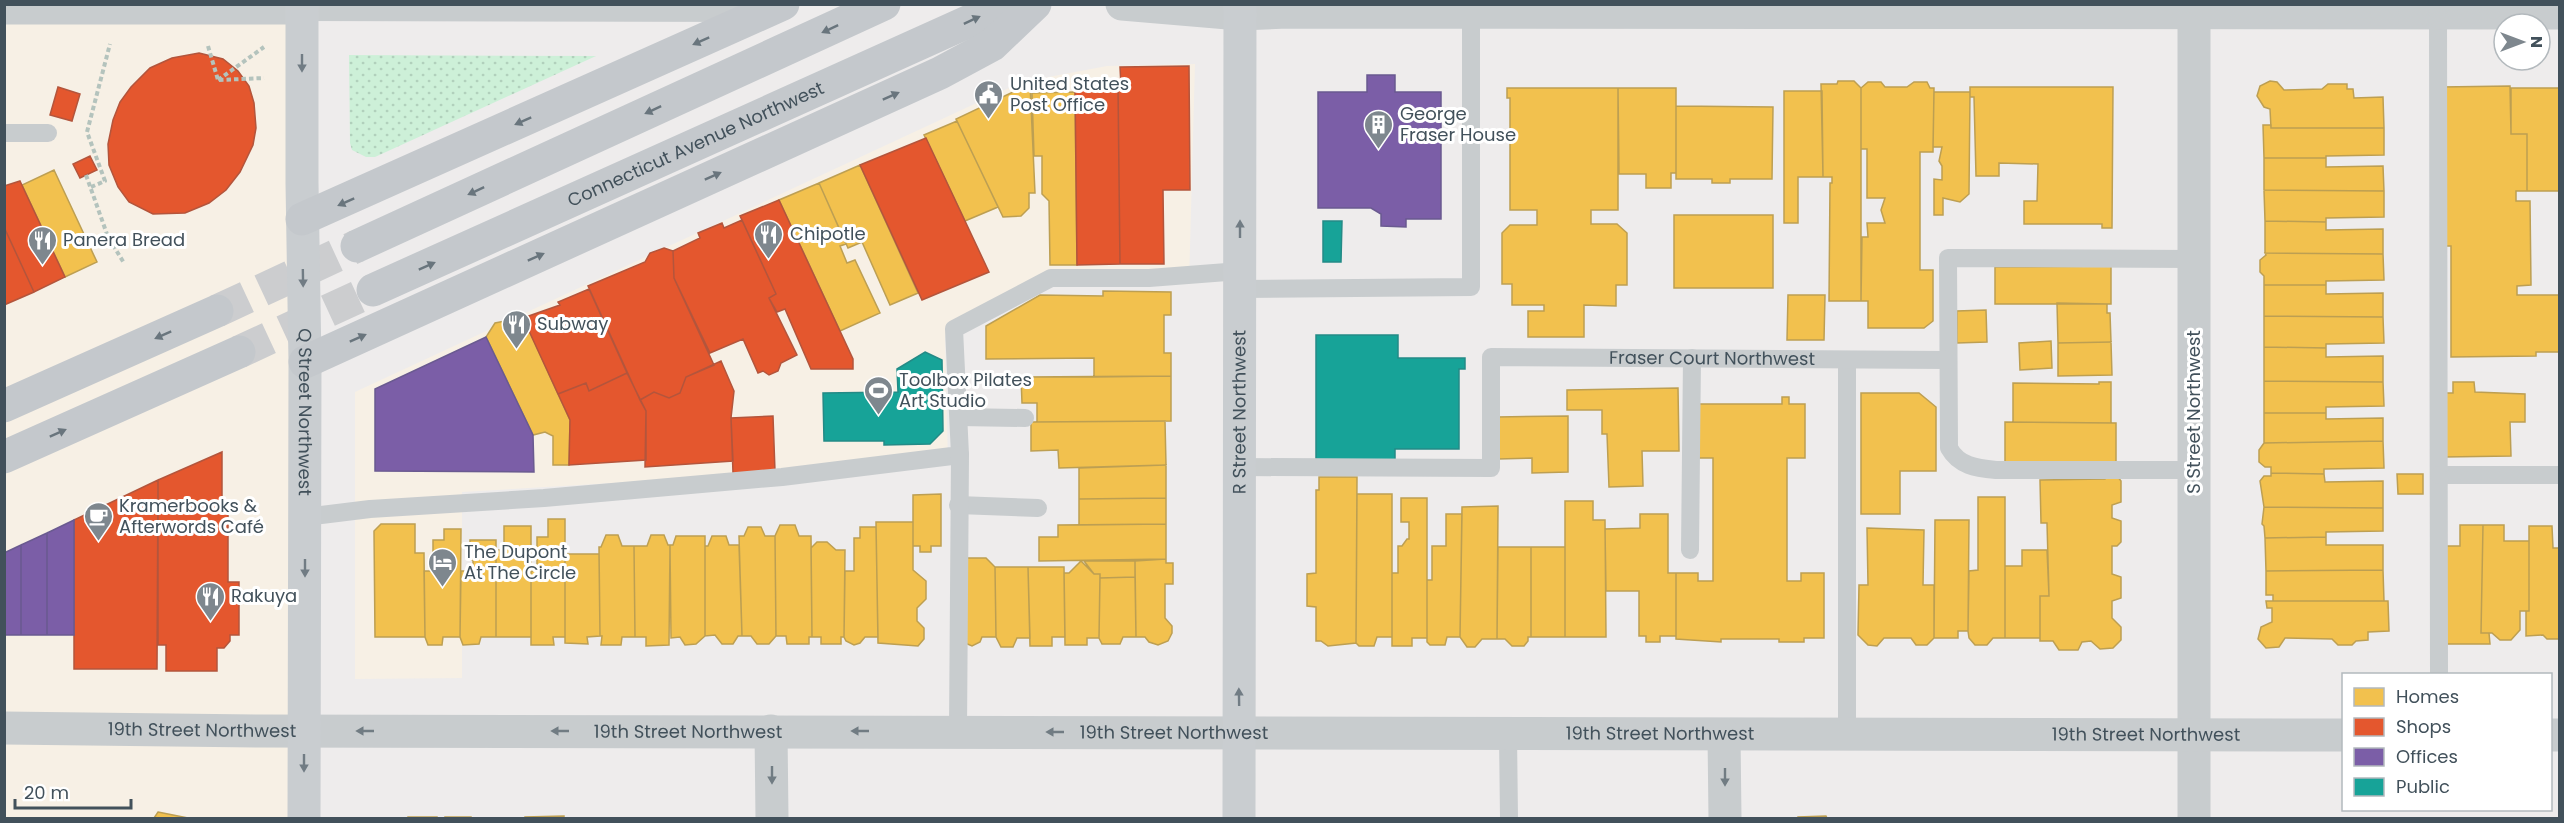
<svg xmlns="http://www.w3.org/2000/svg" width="2564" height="823" viewBox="0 0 2564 823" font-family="Poppins,sans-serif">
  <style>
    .commercial { fill: #f7f0e5 }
    .grass { fill: url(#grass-dots) }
    .homes { fill: #f2c14e; stroke: #bd9f52; stroke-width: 1.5 }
    .shops { fill: #e4572e; stroke: #b3553c; stroke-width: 1.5 }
    .offices { fill: #7b5ea7; stroke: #6a5a90; stroke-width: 1.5 }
    .public { fill: #17a398; stroke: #248a86; stroke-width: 1.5 }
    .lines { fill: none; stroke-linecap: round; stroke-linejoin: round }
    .primary-tunnel { stroke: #cccdcf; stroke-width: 33; stroke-dasharray: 33 16; stroke-linecap: butt }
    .path { stroke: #b4c3bd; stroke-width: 4; stroke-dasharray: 4.5 3; stroke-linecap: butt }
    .service { stroke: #c8ccce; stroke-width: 18 }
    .pedestrian { stroke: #c8ccce; stroke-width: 26 }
    .minor { stroke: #c8ccce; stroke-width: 33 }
    .tertiary { stroke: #c8ccce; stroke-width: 33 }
    .secondary { stroke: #c9cdd0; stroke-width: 33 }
    .primary { stroke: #c4c8cc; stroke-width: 33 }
    .oneway { fill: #69757d }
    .oneway2 { fill: #717c84 }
    .oneway3 { fill: #717c83 }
    .labels { text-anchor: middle; stroke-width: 6; stroke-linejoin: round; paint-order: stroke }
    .poi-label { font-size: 18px; fill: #42515b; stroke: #fff; text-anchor: start }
    .street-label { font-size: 18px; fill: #42515b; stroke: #fff }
  </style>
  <defs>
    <pattern id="grass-dots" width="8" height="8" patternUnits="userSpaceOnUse" patternTransform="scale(1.5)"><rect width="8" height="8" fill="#cdf0d8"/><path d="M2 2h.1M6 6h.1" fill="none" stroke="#b1d0bc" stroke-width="1.8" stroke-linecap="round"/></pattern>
  </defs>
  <rect width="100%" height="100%" fill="#eeecec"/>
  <path class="commercial" d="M5,8H302L304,818H5Z
    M1195,64L1189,284L1052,285L945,336L948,463L462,492V678L355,679V392L1022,82L1107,66Z"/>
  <path class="grass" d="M349,55L596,56L375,157H366L352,150L350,143Z"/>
  <path class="homes" d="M1838,81H1854L1861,88V301H1829L1830,183H1832V177H1823L1821,84H1837Z
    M2270,81L2277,82L2284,90L2322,89L2328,84H2347V89H2353L2354,98L2383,97L2384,128H2271L2270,109L2264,107L2257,96L2260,86Z
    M1868,82H1881L1885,87H1907L1914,82H1927L1930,88H1934L1933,152H1920V270H1933V321L1924,328H1868V301H1861L1862,237H1868L1867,223H1885L1881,210L1885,198H1867V149H1861V88Z
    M1030,84L1035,193H1029V208L1021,216L1003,217L956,119Z
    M2510,86L2511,134H2527V191H2516V201H2530L2531,285L2517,286V295H2560V352H2536V356L2451,357V246H2446L2441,87Z
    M1970,87H2113L2112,228H2102V224H2024V201H2037L2038,164L1999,163V176H1976L1974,97H1970Z
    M1507,88H1618V210H1591V224H1617L1627,233V285H1616V306L1584,305V337H1528V311H1544V305H1512V284H1502V233L1510,225H1537V210H1510V98H1507Z
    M1618,88H1676V173H1671V188H1646V174H1619Z
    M2511,88H2560V191H2527V134H2511Z
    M1784,91H1822L1823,177H1798V223H1784Z
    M1075,92L1077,265H1050L1049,201L1042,194V156H1034L1032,93Z
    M1934,92H1970L1969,194L1960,202L1943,198V215H1934V179L1942,180V166L1939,161L1942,147H1933Z
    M1676,106L1773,107L1772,179H1730V183H1712V179H1676Z
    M957,121L998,207L965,221L924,135Z
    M2263,125H2271V128H2384V155L2326,156V158H2264Z
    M2264,158H2326V167L2383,166L2384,191L2264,190Z
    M860,165L918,293L890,305L862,242L848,248L819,183Z
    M54,170L97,262L65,277L22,185Z
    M819,183L846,244L840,246L847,263L855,260L880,313L840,331L779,200Z
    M2264,190L2384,191V217L2326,218V222L2265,221Z
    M1674,215H1773V288H1674Z
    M2265,221L2326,222V230L2383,229V254L2265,253Z
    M2265,253L2383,254L2384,280L2326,281V285H2264V276L2260,272V260L2266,255Z
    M2111,266V304H1995V267Z
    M2264,285H2326V294L2383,293V317L2264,316Z
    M1103,291L1171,292V315H1164V353H1171V376L1094,377V358L986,359V326L1040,295L1103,296Z
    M1788,295H1825L1824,340H1787Z
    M2057,303L2107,304V313H2110L2111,342L2058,343Z
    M1986,310L1987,342L1957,343V311Z
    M2264,316L2383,317L2384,343L2326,344V348L2264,347Z
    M505,321L513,326L525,321L558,394L570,420L569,465H553V436L545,432L533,435L486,337L495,323Z
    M2051,341L2052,368L2020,370L2019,343Z
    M2111,342L2112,375L2058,376V343Z
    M2264,347L2326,348V357L2383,356V382L2264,381Z
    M1171,376V421L1037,422V403H1022L1021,377Z
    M2264,381L2383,382L2384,406L2326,407V413H2264Z
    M2099,382H2111V423L2013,422V383L2099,384Z
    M2453,382H2474L2475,392L2525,394V422H2510L2511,456L2444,457L2443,393H2453Z
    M1678,388L1679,451H1642L1643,486L1609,487L1607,434H1602V410H1567V390Z
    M1861,393H1919L1936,407V471H1900V514H1861Z
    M1782,397H1789V404H1805V458H1787V581H1801V573H1824V638H1804V642H1779V639H1721V642L1676,639V573H1698V581H1713V458H1696L1695,404H1782Z
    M2264,413H2326V419L2383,418V441L2264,443Z
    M1568,416V472L1532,473V458L1498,459L1497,417Z
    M1165,421L1166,465L1059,468L1058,450L1031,451V422Z
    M2005,422L2116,423V462H2005Z
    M2383,441L2384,468L2324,469V474L2271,473V467H2265L2259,462V450L2264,443Z
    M1166,465V498L1079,499V468Z
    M2271,473L2324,474L2325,482L2383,481V508L2264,507L2260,481L2264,476H2271Z
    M2397,474H2423V494H2398Z
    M1319,477H1357L1356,643L1328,646L1321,641H1316V607L1307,606V574L1316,573V490H1319Z
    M2107,477H2118L2121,481V502L2112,505V518L2121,521V542L2117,546H2112V574L2121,577V598L2112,601V618L2121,627V640L2113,648L2100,649L2091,641L2082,642L2078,650H2059L2053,641H2040V596H2049L2047,523H2041L2040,480L2105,479Z
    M941,494V546H931V552H920V546H913V495Z
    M1357,494H1392V637H1377L1374,646H1359L1356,643Z
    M1978,497H2005V638H1993L1987,645H1975L1969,638L1968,631L1969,571L1978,570Z
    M1166,498V524L1079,525V499Z
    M1401,498H1427V638H1412V646H1392V573H1398V546H1402L1407,539H1409V522H1401Z
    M1565,501H1593V520H1605L1606,637H1565Z
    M1498,506L1497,639H1482L1475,647H1467L1460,637L1462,507Z
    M2264,507L2383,508V531L2326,532V537L2265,538L2264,526L2262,524Z
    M1446,514H1462L1460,637H1447L1445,645H1430L1427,642V580H1432V546H1446Z
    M1640,514H1668V573H1676V636H1660V642H1646V636H1639V591H1606L1605,529L1640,528Z
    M548,519H565V637H553L554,645H531V571H537V537H548Z
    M1935,520H1969L1968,631H1958V638H1934Z
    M876,522H913V570L926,581V599L917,608V621L924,628V639L918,646L878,643Z
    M381,524H415V553H424L425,637H375L374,531Z
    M1166,524V559L1039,561V537H1058V525Z
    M780,525H795L799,536H811L812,637H809V644H787L786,636H776L775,536Z
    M2460,525H2483L2481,633H2489L2490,644H2445L2444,546H2460Z
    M2483,525H2504V541H2529V611H2520V630L2511,640H2500L2492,633H2481Z
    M504,526H531V637H496V550H504Z
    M2529,526H2552L2553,548H2560V639H2547L2543,635L2526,636V611H2529Z
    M748,527H761L765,536H775L776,636L769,644H757L751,636H742L739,536H744Z
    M860,527H876L878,637H865L860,643L854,645L846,641L844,637L845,571H854V538H860Z
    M1867,528L1924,530L1923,585H1934V638L1927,645H1916L1911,638H1884L1877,646L1868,645L1858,635L1859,585H1868Z
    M444,529H461L460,637H443L442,645H428L425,637L424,571H433V540H444Z
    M606,535H618L622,546H634L635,637H622L621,645H601L602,636H600L599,547H601Z
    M651,535H664L668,545H670L669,645L646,646V637H635L634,546H647Z
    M676,536H705V636L696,644L685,645L680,637L671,638L670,545H673Z
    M712,536H726L729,545H739L742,636H738L733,644H722L715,635L705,636V546H708Z
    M2326,537V545H2383V570L2266,571L2265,538Z
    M470,540H496V637H481L479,644L463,645L460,637L461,571H473V560H470Z
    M817,542H827L836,550H845L844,637H841V644H821V637H812L811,548Z
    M1498,547H1531V637H1528V641L1524,646H1512L1505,639H1497Z
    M1531,547H1565V637H1531Z
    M2022,550H2047L2049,596H2040V638H2005V566H2022Z
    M565,554H599L600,636L587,637L588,644L565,643Z
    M959,558H986L995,567L996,637H982L980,642L972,646L965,643Z
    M1166,559V563H1173V584H1165V618L1172,626V633L1168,641L1158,645L1149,642L1145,637H1136L1135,561Z
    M1081,561L1094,574H1100L1099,638H1087V645H1065L1064,573H1069Z
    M1084,561H1135V577L1100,578V574H1094Z
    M995,567H1028L1030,638H1017L1013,647H1001L996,637Z
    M1028,567H1064L1065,637H1052V646H1030Z
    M2383,570L2384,601H2273V595H2266V571Z
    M1135,577L1136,637H1123L1120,644H1102L1099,638L1100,578Z
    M2266,601H2388L2389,631L2368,632V640L2356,641L2352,645H2338L2332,639L2285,638L2279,647L2266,648L2258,639L2261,627L2272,622V608H2267Z
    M158,812L188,818H154Z
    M564,816V818H525V817Z
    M1826,816L1827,818H1798V817Z
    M408,817H437V818H408Z
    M445,817H471V818H445Z"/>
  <path class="shops" d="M199,53L223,59L238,71L249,86L254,103L256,128L253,145L240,172L226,190L209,203L185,213L153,214L129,202L118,187L109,165L108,144L113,120L120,102L131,87L150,68L172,58Z
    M1189,66L1190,190H1163L1164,264H1120L1118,86H1121L1120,67Z
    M1118,86L1120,264L1077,265L1075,87Z
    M58,87L80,94L72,121L50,115Z
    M926,138L989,272L922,300L860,165Z
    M90,156L97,170L80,178L73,164Z
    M20,181L65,277L34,292L4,227V186Z
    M779,200L853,359V369H811L785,309L777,312L769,298L776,294L740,216Z
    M742,220L776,294L769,298L797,355L781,363L778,371L769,375L763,371L758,373L743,339L710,353L674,278L673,251L700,238L698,233L722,223L724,228Z
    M4,227L34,292L4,305Z
    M664,248L673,251L674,278L714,365L686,377L680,393L669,398L654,392L640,400L588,286L645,262L650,253Z
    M589,289L627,373L589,391L586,383L558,394L523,318L560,305L558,302Z
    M721,361L734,391L731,418L733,461L645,467L646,411L640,400L654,392L669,398L680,393L686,377Z
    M627,373L646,411V460L569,465L570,420L558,394L586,383L589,391Z
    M773,416L775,471L733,473L731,418Z
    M222,452V502H228V582H239V635H230V641L224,648H217V671H166V645H158V480Z
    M158,480L157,669H74V520Z"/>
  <path class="offices" d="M1367,75H1395V92H1441V219H1406V227L1381,226V214L1371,208H1318V92H1367Z
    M486,337L533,435L534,472L375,471V389Z
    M74,520V635H47V533Z
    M47,533V635H21V545Z
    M21,545V635H4V553Z"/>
  <path class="public" d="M1323,221H1342L1341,262H1323Z
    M1316,335H1398V358H1465V369H1459V449H1395V466H1316Z
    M925,352L942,360L943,431L930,444L884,445V441H824L823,393L898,392L897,369Z"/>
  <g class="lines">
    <path class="primary-tunnel" d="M217,311L357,246
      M239,352L373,290"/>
    <path class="path" d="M208,46L218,80
      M218,80L264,47
      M219,80L264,78
      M86,175L108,237L124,263
      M91,187L105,181L87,132L110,44"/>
    <g class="service">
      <path d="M2438,13L2439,674"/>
      <path d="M4,133H48"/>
      <path d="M2194,259L1948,258L1949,448C1959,466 1976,468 1996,470H2194"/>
      <path d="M1240,289L1471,287V13"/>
      <path d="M1847,360V734"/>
      <path d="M959,417L1025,418"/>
      <path id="s1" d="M1239,467L1491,468V357L1948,360"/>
      <path d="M2439,475H2560"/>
      <path d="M958,505L1038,508"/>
      <path d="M305,517L370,509L544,498L782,477L960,455L954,329L1051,278H1149L1240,271"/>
      <path d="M1690,550L1692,358"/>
      <path d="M958,731L960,455"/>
      <path d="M1508,734L1509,818"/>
    </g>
    <path class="pedestrian" d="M302,8L767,9"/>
    <g class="minor">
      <path d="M1122,4L1240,14L1287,12L2560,13"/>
      <path d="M2194,4V818"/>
      <path id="s2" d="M4,728L261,731L2344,735"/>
      <path d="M771,731L772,818"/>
      <path d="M1724,735L1725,818"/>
      <path d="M2550,735H2560"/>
    </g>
    <path class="tertiary" d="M4,8H302"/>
    <g class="secondary">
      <path id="s3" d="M302,4V183L305,362L304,818"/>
      <path id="s4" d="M1239,818L1240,4"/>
    </g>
    <g class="primary">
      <path d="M302,219L783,4"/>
      <path d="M357,246L884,4"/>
      <path id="s5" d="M373,290L983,15L1019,4"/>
      <path d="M305,362L940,73L992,45L1035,4"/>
      <path d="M4,406L217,311"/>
      <path d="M4,457L239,352"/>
    </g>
  </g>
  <defs><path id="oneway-solid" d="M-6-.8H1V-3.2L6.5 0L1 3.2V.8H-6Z" transform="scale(1.5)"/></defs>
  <g class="oneway">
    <use href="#oneway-solid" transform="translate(972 20) rotate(-25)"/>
    <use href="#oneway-solid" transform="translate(830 29) rotate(155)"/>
    <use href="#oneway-solid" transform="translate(701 41) rotate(156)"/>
    <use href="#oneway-solid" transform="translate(891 96) rotate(-24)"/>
    <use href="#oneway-solid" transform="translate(653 110) rotate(155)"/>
    <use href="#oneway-solid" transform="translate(523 121) rotate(156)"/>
    <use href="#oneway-solid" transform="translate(713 176) rotate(-24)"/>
    <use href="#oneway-solid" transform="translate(476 191) rotate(155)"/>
    <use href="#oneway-solid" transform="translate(346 202) rotate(156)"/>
    <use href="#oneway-solid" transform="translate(536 257) rotate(-24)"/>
    <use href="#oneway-solid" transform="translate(427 266) rotate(-24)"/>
    <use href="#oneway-solid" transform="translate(163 335) rotate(156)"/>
    <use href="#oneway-solid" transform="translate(358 338) rotate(-24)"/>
    <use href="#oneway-solid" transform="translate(58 433) rotate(-24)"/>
  </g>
  <g class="oneway2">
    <use href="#oneway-solid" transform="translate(302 63) rotate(90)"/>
    <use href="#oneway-solid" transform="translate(1240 229) rotate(-90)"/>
    <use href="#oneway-solid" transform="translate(303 278) rotate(89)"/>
    <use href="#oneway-solid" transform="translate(305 568) rotate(90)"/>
    <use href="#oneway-solid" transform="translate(1239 697) rotate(-91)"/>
    <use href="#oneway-solid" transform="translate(304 763) rotate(90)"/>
  </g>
  <g class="oneway3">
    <use href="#oneway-solid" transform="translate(365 731) rotate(180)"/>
    <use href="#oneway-solid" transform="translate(560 731) rotate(180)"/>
    <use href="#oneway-solid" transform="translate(860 731) rotate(-180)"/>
    <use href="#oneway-solid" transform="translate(1055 732) rotate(-180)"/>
    <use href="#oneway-solid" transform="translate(772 775) rotate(90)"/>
    <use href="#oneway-solid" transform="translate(1725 777) rotate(90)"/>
  </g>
  <defs>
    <symbol id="civic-pin" viewBox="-11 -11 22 30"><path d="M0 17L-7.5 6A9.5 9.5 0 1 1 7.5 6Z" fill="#7e878e" stroke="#fff"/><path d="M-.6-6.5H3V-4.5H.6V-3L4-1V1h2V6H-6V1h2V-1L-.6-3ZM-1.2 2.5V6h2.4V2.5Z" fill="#fff"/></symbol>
    <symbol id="building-pin" viewBox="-11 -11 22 30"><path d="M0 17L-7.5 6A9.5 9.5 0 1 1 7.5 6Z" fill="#7e878e" stroke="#fff"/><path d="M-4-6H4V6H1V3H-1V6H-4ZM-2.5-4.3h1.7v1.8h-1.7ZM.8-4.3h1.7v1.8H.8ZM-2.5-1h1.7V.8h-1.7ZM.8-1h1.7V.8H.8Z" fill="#fff"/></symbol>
    <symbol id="restaurant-pin" viewBox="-11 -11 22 30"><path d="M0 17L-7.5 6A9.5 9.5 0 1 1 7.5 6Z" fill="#7e878e" stroke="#fff"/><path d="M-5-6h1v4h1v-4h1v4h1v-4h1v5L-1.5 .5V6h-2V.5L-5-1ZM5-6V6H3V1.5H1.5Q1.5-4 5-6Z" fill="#fff"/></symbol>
    <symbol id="stadium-pin" viewBox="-11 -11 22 30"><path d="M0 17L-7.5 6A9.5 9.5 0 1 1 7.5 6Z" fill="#7e878e" stroke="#fff"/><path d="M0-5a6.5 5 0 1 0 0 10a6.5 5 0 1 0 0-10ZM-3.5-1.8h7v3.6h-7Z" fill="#fff"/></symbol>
    <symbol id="cafe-pin" viewBox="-11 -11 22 30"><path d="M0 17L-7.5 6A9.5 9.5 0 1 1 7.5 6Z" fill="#7e878e" stroke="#fff"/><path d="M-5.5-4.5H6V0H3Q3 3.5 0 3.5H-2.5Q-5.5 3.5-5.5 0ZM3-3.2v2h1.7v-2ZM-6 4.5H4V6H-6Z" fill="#fff"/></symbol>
    <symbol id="hotel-pin" viewBox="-11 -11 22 30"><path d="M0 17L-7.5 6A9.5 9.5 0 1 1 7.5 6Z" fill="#7e878e" stroke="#fff"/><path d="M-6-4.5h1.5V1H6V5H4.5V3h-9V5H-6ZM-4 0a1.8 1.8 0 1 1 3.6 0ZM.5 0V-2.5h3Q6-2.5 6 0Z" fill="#fff"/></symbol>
  </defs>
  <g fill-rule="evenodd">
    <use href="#civic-pin" x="972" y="78" width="33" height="45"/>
    <use href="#building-pin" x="1362" y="108" width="33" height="45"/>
    <use href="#restaurant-pin" x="752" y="218" width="33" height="45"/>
    <use href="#restaurant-pin" x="26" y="224" width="33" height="45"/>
    <use href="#restaurant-pin" x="500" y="308" width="33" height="45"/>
    <use href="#stadium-pin" x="862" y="374" width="33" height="45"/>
    <use href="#cafe-pin" x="82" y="500" width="33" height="45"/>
    <use href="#hotel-pin" x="426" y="546" width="33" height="45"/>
    <use href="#restaurant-pin" x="194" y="580" width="33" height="45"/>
  </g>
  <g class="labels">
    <g class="poi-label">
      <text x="1010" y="90">United States<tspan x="1010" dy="21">Post Office</tspan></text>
      <text x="1400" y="120">George<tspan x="1400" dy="21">Fraser House</tspan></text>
      <text x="790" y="240">Chipotle</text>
      <text x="63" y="246">Panera Bread</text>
      <text x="537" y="330">Subway</text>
      <text x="899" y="386">Toolbox Pilates<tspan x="899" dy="21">Art Studio</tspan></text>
      <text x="119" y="512">Kramerbooks &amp;<tspan x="119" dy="21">Afterwords Café</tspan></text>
      <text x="464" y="558">The Dupont<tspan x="464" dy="21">At The Circle</tspan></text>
      <text x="231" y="602">Rakuya</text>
    </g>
    <g class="street-label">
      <text dy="6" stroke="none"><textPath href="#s5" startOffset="354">Connecticut Avenue Northwest</textPath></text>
      <text dy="6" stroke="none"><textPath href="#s1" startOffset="584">Fraser Court Northwest</textPath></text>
      <text dy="6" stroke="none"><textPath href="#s3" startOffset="408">Q Street Northwest</textPath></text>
      <text dy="6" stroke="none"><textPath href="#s4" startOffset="406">R Street Northwest</textPath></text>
      <text transform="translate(2194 412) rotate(-90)" y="6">S Street Northwest</text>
      <text dy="6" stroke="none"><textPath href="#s2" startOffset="198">19th Street Northwest</textPath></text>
      <text dy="6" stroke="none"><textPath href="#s2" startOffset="684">19th Street Northwest</textPath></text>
      <text dy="6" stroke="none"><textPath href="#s2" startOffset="1170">19th Street Northwest</textPath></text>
      <text dy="6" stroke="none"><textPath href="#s2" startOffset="1656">19th Street Northwest</textPath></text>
      <text dy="6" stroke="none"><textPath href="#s2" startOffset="2142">19th Street Northwest</textPath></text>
    </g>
  </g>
  <rect width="2564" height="823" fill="none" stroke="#42515b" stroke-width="12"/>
  <rect x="2342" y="673" width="210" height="138" fill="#ffffff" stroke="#b3b9bd" stroke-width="1.5"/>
  <rect x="2354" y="688" width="30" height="18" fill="#f2c14e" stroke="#b3b9bd" stroke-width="1.5"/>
  <text x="2396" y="703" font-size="18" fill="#42515b">Homes</text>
  <rect x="2354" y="718" width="30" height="18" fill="#e4572e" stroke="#b3b9bd" stroke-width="1.5"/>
  <text x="2396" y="733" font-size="18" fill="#42515b">Shops</text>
  <rect x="2354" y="748" width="30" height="18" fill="#7b5ea7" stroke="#b3b9bd" stroke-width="1.5"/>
  <text x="2396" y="763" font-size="18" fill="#42515b">Offices</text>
  <rect x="2354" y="778" width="30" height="18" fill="#17a398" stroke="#b3b9bd" stroke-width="1.5"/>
  <text x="2396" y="793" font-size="18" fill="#42515b">Public</text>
  <g transform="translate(2522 42) rotate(90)"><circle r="28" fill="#ffffff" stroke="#b3b9bd" stroke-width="1.5"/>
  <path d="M0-4.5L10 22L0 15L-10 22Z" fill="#7e878e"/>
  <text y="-9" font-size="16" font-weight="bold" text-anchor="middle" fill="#42515b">N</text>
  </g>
  <path d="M15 799v9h116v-9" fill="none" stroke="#42515b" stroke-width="3"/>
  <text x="24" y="799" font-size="18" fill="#42515b" stroke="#ffffff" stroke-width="4.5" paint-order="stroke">20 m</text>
</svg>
